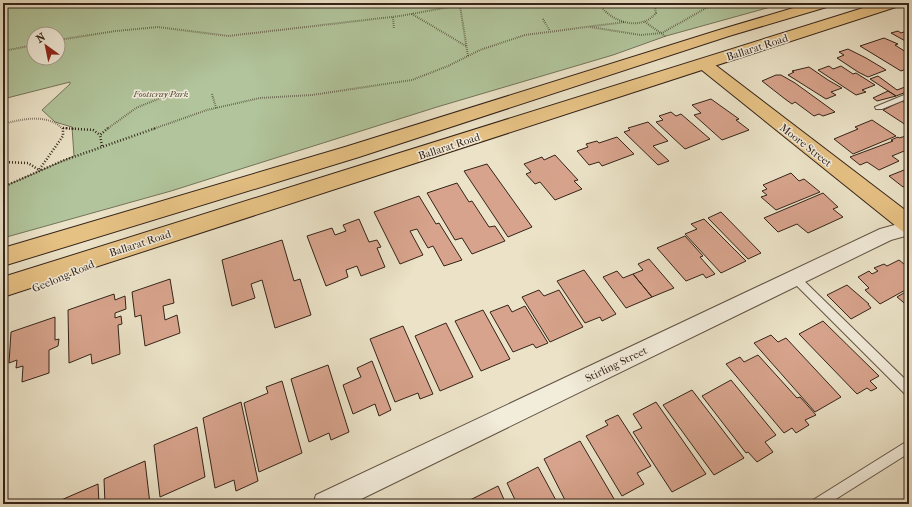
<svg xmlns="http://www.w3.org/2000/svg" width="912" height="507" viewBox="0 0 912 507" font-family="'IM FELL French Canon',serif">
  <style>
    .green { fill: #b1c49b; stroke: #73745a; fill-rule: evenodd }
    .building { fill: #d7a38c; stroke: #35241a }
    .lines { fill: none; stroke-linecap: round; stroke-linejoin: round }
    .service-casing { stroke: #625445; stroke-width: 2 }
    .minor-casing { stroke: #625445; stroke-width: 2 }
    .primary-casing { stroke: #35241a; stroke-width: 2 }
    .trunk-casing { stroke: #35241a; stroke-width: 2 }
    .path-far1 { stroke: #35241a; stroke-width: 2; stroke-dasharray: 0.5 1.5; stroke-linecap: butt }
    .path { stroke: #35241a; stroke-width: 2.5; stroke-dasharray: 1 2; stroke-linecap: butt }
    .service { fill: #f2ecdb; fill-rule: evenodd }
    .minor { fill: #f2ecdb; fill-rule: evenodd }
    .primary { fill: #e6c184; fill-rule: evenodd }
    .trunk { fill: #e6c184; fill-rule: evenodd }
    .labels { text-anchor: middle; stroke-width: 3; stroke-linejoin: round; paint-order: stroke }
    .far-park-label { font-size: 9px; font-style: italic; fill: #544c3a; stroke: #f2ecdb }
    .street-label { font-size: 11px; fill: #35241a; stroke: #f2ecdb }
  </style>
  <rect width="100%" height="100%" fill="#ebe2c7"/>
  <filter id="stains"><feTurbulence type="fractalNoise" baseFrequency=".005" numOctaves="4"/><feColorMatrix values="0 0 0 0 .2 0 0 0 0 .09 0 0 0 0 .02 0 0 0 .5 -.17"/></filter>
  <radialGradient id="worn" r=".72"><stop offset=".6" stop-color="#630" stop-opacity="0"/><stop offset="1" stop-color="#630" stop-opacity=".3"/></radialGradient>
  <path class="green" d="M3,3H785L666,36L613,55L437,107L171,191L3,238V187L74,156L72,127L55,122L42,110L70,84V82L3,99ZM34,34H58V58H34Z"/>
  <path class="building" d="M909,30V43L891,33L898,31L901,33Z
    M884,38L898,44L895,45L909,54V68L901,71L860,46Z
    M848,49L866,58L886,70L868,77L858,72L837,58L844,55L839,52Z
    M829,66L833,69L841,66L853,74L856,73L875,85L862,90L866,92L856,95L818,70Z
    M809,67L828,80L842,88L831,92L836,95L826,99L788,75L794,72L792,71Z
    M776,75H781L795,83L835,112L823,116L819,114L814,116L795,102L792,104L785,99L762,81Z
    M878,76L897,90L905,87L909,91L896,96L870,79Z
    M888,91L896,96L877,101L873,98Z
    M711,99L739,119L736,120L749,130L722,140L694,115L701,113L692,105Z
    M902,101L909,106V127L883,110Z
    M671,112L676,116L681,114L710,139L685,149L656,122L663,120L659,116Z
    M872,120L896,136L853,154L834,139L858,129L855,127Z
    M648,122L668,141L653,146L669,161L658,165L624,132L630,130L628,128Z
    M906,136L909,138V149L892,156L899,161L879,170L867,162L860,165L850,157L893,141L891,140L898,137L899,138Z
    M617,137L634,154L602,166L599,162L589,165L577,151L588,147L586,144L597,141L599,143Z
    M555,155L578,180L574,181L582,189L555,200L540,182L535,184L526,174L531,172L524,164L542,157L544,160Z
    M487,164L532,227L508,237L464,171Z
    M909,168V184L903,187L889,176Z
    M791,173L799,181L804,179L820,192L776,210L761,197L767,195L762,191L767,189L763,185Z
    M457,183L469,202L472,201L489,227L495,226L505,241L472,254L462,238L455,240L427,193Z
    M823,193L838,207L833,209L843,217L808,233L797,224L778,232L764,218Z
    M419,196L436,224L439,223L462,260L444,266L433,246L428,248L417,229L410,231L423,255L400,264L374,212Z
    M721,212L761,253L748,259L708,218Z
    M359,219L369,242L377,240L381,247L377,248L385,267L361,276L357,266L346,270L348,277L326,286L307,236L332,228L335,235L346,231L343,225Z
    M704,219L746,261L721,273L685,234L697,229L691,224Z
    M685,236L703,256L700,257L715,274L706,278L703,274L686,281L657,248Z
    M282,240L294,281L300,279L311,315L275,328L262,280L251,284L255,298L232,306L222,260Z
    M649,259L674,288L652,297L633,274L643,270L638,264Z
    M899,260L909,268V288L880,304L865,290L869,288L858,277L869,271L872,274L878,271L874,268L884,264L887,266Z
    M584,270L616,314L602,321L600,317L585,323L557,281Z
    M617,271L623,278L633,274L652,297L626,308L603,277Z
    M170,279L174,303L163,306L165,320L177,315L180,333L145,346L141,315L135,317L132,292Z
    M847,285L869,304H868L871,308L851,319L827,295Z
    M539,290L544,296L559,290L583,327L550,342L522,297Z
    M909,290V307L897,297Z
    M114,294L115,300L125,296L126,309L115,313V318L121,316L122,324L118,325L120,354L92,364L91,354L69,363L68,310Z
    M508,305L512,312L525,306L548,343L536,348L533,344L513,352L490,312Z
    M483,310L510,359L481,371L455,321Z
    M55,317V340L59,339L58,346L49,350V373L22,382L23,366L16,368L17,360L9,363L11,332Z
    M823,321L879,376L870,381L877,388L871,391L867,388L857,394L799,334Z
    M446,323L473,377L440,391L415,336Z
    M403,326L433,394L420,399L418,393L395,402L370,339Z
    M771,335L778,342L786,338L841,397L815,412L754,343Z
    M758,355L797,398L800,397L816,415L805,420L809,425L796,433L792,428L784,433L726,364L740,357L744,362Z
    M372,361L391,410L379,416L375,404L353,414L343,385L361,377L357,368Z
    M328,365L349,432L331,440L329,433L309,442L291,379Z
    M731,380L776,435L765,442L773,452L757,462L748,452L746,453L702,396Z
    M282,381L302,453L259,472L244,403L268,393L266,387Z
    M692,390L744,458L714,475L663,405Z
    M241,402L258,481L236,491L234,480L215,488L203,418Z
    M656,402L706,474L672,492L633,432L642,428L633,414Z
    M618,415L651,466L637,473L644,484L622,496L586,436L608,425L605,421Z
    M197,427L205,477L160,497L154,445Z
    M580,441L617,504H567L544,459Z
    M145,461L150,504H105L104,479Z
    M538,467L558,504H517L507,483Z
    M98,484L99,504H52Z
    M498,486L506,504H462Z"/>
  <g class="lines">
    <defs>
      <path id="service" d="M909,93V98L882,109H876L875,107Z
        M795,274L798,275L909,383V395L905,394L792,281L790,278L792,275Z
        M909,440V453L828,504H811L813,500Z"/>
      <path id="minor" d="M909,221V235L891,240L351,504H313L316,495L880,229Z"/>
      <path id="primary" d="M704,59L710,61L909,213V233L902,231L698,67L696,64L698,61Z"/>
      <path id="trunk" d="M810,3H832L830,6L729,36L359,157L3,266V248L345,147L719,30Z
        M879,3H901L899,6L3,297V277Z"/>
    </defs>
    <use href="#service" class="service-casing"/>
    <use href="#minor" class="minor-casing"/>
    <use href="#primary" class="primary-casing"/>
    <use href="#trunk" class="trunk-casing"/>
    <path class="path-far1" d="M603,3V9C617,24 642,30 656,13L655,8L650,3
      M460,6L468,56
      M412,14L466,46
      M393,17L394,29
      M543,19L550,31
      M645,22L665,36
      M590,27L641,35L662,33L715,3
      M58,40L116,31L158,27L228,36L400,16L471,3
      M3,51L34,45
      M212,94L216,108
      M3,124C23,119 47,113 63,129
      M63,128L76,129
      M107,129L136,108L177,91
      M153,129L207,110L260,98L312,95L412,80L448,66L480,50L525,35L625,22"/>
    <path class="path" d="M63,128L93,130L100,135
      M102,146L100,135L108,128
      M3,162L28,163L39,170L63,136V128
      M3,187L62,161L156,128"/>
    <use href="#service" class="service"/>
    <use href="#minor" class="minor"/>
    <use href="#primary" class="primary"/>
    <use href="#trunk" class="trunk"/>
  </g>
  <g class="labels">
    <g class="far-park-label">
      <text x="161" y="97">Footscray Park</text>
    </g>
    <g class="street-label">
      <text transform="translate(757 47) rotate(-18)" y="4">Ballarat Road</text>
      <text transform="translate(806 145) rotate(38)" y="4">Moore Street</text>
      <text transform="translate(449 146) rotate(-18)" y="4">Ballarat Road</text>
      <text transform="translate(140 243) rotate(-18)" y="4">Ballarat Road</text>
      <text transform="translate(63 276) rotate(-23)" y="4">Geelong Road</text>
      <text transform="translate(616 364) rotate(-26)" y="4">Stirling Street</text>
    </g>
  </g>
  <rect width="912" height="507" fill="none" stroke="#ebe2c7" stroke-width="16"/>
  <rect x="4" y="4" width="904" height="499" fill="none" stroke="#35241a" stroke-width="2"/>
  <rect x="8" y="8" width="896" height="491" fill="none" stroke="#35241a"/>
  <g transform="translate(46 46) rotate(327)"><circle r="19" fill="#f2ecdb" stroke="#a69c8e"/>
  <path d="M0-3L7 15L0 10L-7 15Z" fill="#8f2418"/>
  <text y="-6" font-size="11" font-weight="bold" text-anchor="middle" fill="#35241a">N</text>
  </g>
  <rect width="100%" height="100%" filter="url(#stains)"/>
  <rect width="100%" height="100%" fill="url(#worn)"/>
</svg>
